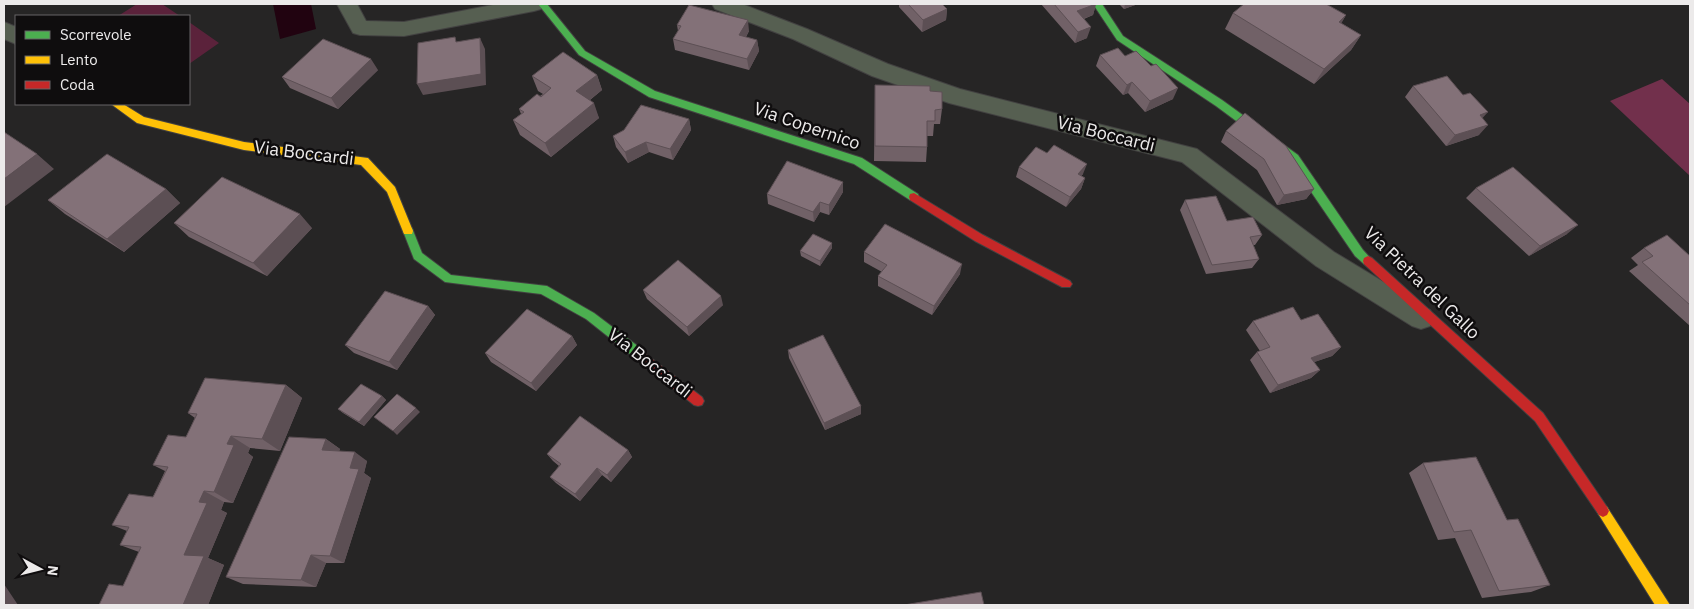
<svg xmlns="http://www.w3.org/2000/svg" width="1694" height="609" viewBox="0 0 1694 609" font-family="'IBM Plex Sans',sans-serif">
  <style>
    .green { fill: #5b223b }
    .forest { fill: #72304c }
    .water { fill: #210310 }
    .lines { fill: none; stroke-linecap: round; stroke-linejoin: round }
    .street-casing { stroke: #424141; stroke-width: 2 }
    .fast-casing { stroke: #424141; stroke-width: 2 }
    .slow-casing { stroke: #424141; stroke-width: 2 }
    .jam-casing { stroke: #424141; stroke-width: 2 }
    .street { fill: #565f51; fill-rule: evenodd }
    .fast { fill: #4caf50; fill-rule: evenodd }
    .slow { fill: #ffc107; fill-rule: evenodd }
    .jam { fill: #c62828; fill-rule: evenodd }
    .wall { fill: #716167 }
    .shaded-wall { fill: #5c4f54 }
    .building { fill: #837178; stroke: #5c4f54 }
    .labels { text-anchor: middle; stroke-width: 5; stroke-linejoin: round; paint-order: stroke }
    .street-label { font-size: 18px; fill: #eceaea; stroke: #0f0d0e }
  </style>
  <rect width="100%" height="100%" fill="#262525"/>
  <path class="green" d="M137,4H162L180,16H118Z
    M189,22L219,43L189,64Z"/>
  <path class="forest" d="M1662,79L1690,104V176L1610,101Z"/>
  <path class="water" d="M273,4H311L316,29L280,39Z"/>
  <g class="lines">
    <defs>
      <path id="street" d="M337,4H357L366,21L404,22L498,4H544L541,9L534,11L404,36L360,35L353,33Z
        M712,4H742L807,29L888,64L960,89L1197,149L1334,252L1430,310L1434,318L1430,326L1421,329L1412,326L1316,266L1182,162L949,103L872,76L793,39L715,9Z
        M4,22L16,27V44L4,39Z"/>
      <path id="fast" d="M538,4H547L585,51L655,91L862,158L918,194L919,197L918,200H910L854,164L649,97L579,55Z
        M1093,4H1102L1123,36L1222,100L1298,155L1363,250L1373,261L1372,264H1364L1355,256L1290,161L1216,106L1117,40Z
        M408,227L412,228L422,253L451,275L547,286L594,313L643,350L645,354L643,358L639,359L635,358L586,319L541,294L445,282L414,259L403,231L404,228Z"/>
      <path id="slow" d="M111,104H123L144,117L244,142L368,158L395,187L413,231L412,234H404L387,192L361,165L244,150L137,123Z
        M1603,505L1607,507L1670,605H1655L1599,515L1597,511L1599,507Z"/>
      <path id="jam" d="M914,193L983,235L1070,281L1072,284L1070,287H1062L975,241L910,200L909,197L910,194Z
        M1368,256L1372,258L1543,413L1607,507L1609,511L1607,515L1603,517L1599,515L1535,421L1364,264L1363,261L1364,258Z
        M639,349L702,397L704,401L702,405L698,406L694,405L635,358L633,354L635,350Z"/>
    </defs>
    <use href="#street" class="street-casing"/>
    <use href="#fast" class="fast-casing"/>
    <use href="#slow" class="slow-casing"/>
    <use href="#jam" class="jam-casing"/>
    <use href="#street" class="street"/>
    <use href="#fast" class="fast"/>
    <use href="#slow" class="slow"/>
    <use href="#jam" class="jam"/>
  </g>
  <path class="wall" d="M899,4H942L947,9L946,20L922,32L899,7Z
    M1041,4H1096L1093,15L1084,19L1087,38L1075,43Z
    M1119,4H1138L1124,9Z
    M1233,13L1346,15L1341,23L1361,35L1351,50L1314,84L1225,29Z
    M677,25L749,31L746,37L757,40L759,51L749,70L675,50L673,39L678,31Z
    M1100,55L1125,56L1173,99L1145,112L1128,93L1123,95L1096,66Z
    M378,70L338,109L290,88L282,77Z
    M597,75L602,90L590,100L599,118L551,157L520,135L513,120L521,114L519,109L543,94L538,91L532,76Z
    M875,85L930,91L942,109L940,124H934L933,136H927V147L926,162L874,161Z
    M1413,86L1482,118L1479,135L1446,146L1405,97Z
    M689,119L691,130L673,160L649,152L628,163L616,147L613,136Z
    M1226,131L1314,189L1306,199L1277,205L1257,170L1221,142Z
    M1019,167L1083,174L1081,176L1085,178L1081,189L1066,207L1016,177Z
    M843,182V192L829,215L820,212L814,222L768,204L767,194Z
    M1476,188L1567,234L1529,256L1466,198Z
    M166,189L180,203L124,252L65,214L48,200Z
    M1185,200L1227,221L1262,235L1255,245H1253L1259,259L1252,268L1206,274L1180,210Z
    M174,223L312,228L267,276L189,237Z
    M832,243V248L820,266L801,256L800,251Z
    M1644,248L1690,256V326L1629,271L1638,265L1631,258Z
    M864,252L960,274L932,315L878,286V276L882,272L864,262Z
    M643,290L723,305L689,336L647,299Z
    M428,306L435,315L397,370L354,353L345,345Z
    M1301,320L1341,347L1332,356L1314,362L1320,370L1311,378L1270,393L1250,360L1257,352L1260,351L1246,330L1253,321Z
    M572,336L577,345L536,391L491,362L485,353Z
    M788,350L861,406V414L825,430L789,358Z
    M286,385L302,398L280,451L250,448L248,453L253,457L233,503L224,502L221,510L227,513L208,558L224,565L208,605H99L123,586L139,552L120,545L127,531L112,525L153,497L165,471L153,465L186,437L195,418L188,413Z
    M382,396L386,400L364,426L343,413L338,409Z
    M326,439L340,449L339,451L367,461L364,473L371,478L344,563H326L316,587L243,584L226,577Z
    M628,450L632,457L611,482L602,475L580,501L556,483L550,477L559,466L553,461L547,454Z
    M1423,463L1507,520L1550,585L1531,592L1482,598L1455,538L1438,540L1409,473Z"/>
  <path class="shaded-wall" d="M1096,4L1093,15L1074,22L1077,11Z
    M1125,4H1138L1124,9Z
    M947,9L946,20L922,32L923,20Z
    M1346,15L1337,31L1339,22Z
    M748,20L749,31L741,46L739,35Z
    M1091,27L1087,38L1075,43L1078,32Z
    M1361,35L1351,50L1314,84L1324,69Z
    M480,38L485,49L486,85L423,95L417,84Z
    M757,40L759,51L749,70L747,59Z
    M371,59L378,70L338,109L331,98Z
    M597,75L602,90L582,106L576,91Z
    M1132,82L1128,93L1123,95L1127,85Z
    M1178,88L1173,99L1145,112L1150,101Z
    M594,103L599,118L551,157L545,143Z
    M1488,112L1478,123L1480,115Z
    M689,119L691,130L673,160L670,149Z
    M1488,125L1479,135L1446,146L1455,135Z
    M646,142L649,152L628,163L625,152Z
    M37,154L54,169L4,207V179Z
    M1087,164L1083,174L1074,184L1078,174Z
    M1085,178L1081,189L1066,207L1070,197Z
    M843,182V192L829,215V205Z
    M166,189L180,203L124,252L107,239Z
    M1314,189L1306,199L1277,205L1284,195Z
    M820,202V212L814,222L813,212Z
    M300,214L312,228L267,276L253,263Z
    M1578,225L1567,234L1529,256L1540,246Z
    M832,243V248L820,266V261Z
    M962,264L960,274L932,315L934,306Z
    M721,296L723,305L689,336L687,327Z
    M428,306L435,315L397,370L389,362Z
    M572,336L577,345L536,391L531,383Z
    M1341,347L1332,356L1303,366L1311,358Z
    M1320,370L1311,378L1270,393L1278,385Z
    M286,385L302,398L280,451L262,439Z
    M382,396L386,400L364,426L359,422Z
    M861,406V414L825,430L824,423Z
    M416,408L420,412L397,435L393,431Z
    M231,436L250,448L248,453L253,457L233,503L214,492L227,444Z
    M326,439L340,449L336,460L322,450Z
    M628,450L632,457L611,482L607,475Z
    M355,452L367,461L364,473L371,478L344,563L330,556L350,468Z
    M597,468L602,475L580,501L575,494Z
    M204,491L224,502L221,510L227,513L208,558L224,565L208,605H183L184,555L199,502Z
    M311,555L326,563L316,587L301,580Z
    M4,584L18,605H4Z"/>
  <path class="building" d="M908,4H942L947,9L923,20Z
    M1054,4H1096L1077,11L1091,27L1078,32Z
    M1244,4H1326L1346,15L1339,22L1361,35L1324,69L1233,13Z
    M689,5L748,20L739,35L757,40L747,59L673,39L681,26L677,25Z
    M455,37L456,42L480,38L481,74L417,84L418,43Z
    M323,39L371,59L331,98L282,77Z
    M1118,48L1125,56L1136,51L1151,66L1156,64L1178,88L1150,101L1132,82L1127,85L1100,55Z
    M563,52L597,75L576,91L594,103L545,143L513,120L524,112L519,109L537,94L541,97L551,88L532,76Z
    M1447,76L1463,95L1470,93L1488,112L1480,115L1488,125L1455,135L1413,86Z
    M875,85L930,86V91L942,92V109L935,110V121H927V147L875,146Z
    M641,105L689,119L670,149L646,142L625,152L613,136L624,130Z
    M1245,113L1286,146L1314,189L1284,195L1264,159L1226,131Z
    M4,132L37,154L4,179Z
    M1054,145L1087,164L1078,174L1085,178L1070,197L1019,167L1036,147L1047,153Z
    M107,154L166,189L107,239L48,200Z
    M787,161L843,182L829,205L820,202L813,212L767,194Z
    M1513,167L1578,225L1540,246L1476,188Z
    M222,177L300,214L253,263L174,223Z
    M1216,196L1227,221L1253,217L1262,235L1250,237L1259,259L1212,265L1185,200Z
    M885,224L962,264L934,306L878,276L887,265L864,252Z
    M813,234L832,243L820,261L800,251Z
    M1667,235L1690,256V305L1642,262L1653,256L1644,248Z
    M678,260L721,296L687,327L643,290Z
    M385,291L428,306L389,362L345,345Z
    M1293,307L1301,320L1318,314L1341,347L1311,358L1320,370L1278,385L1257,352L1270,347L1253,321Z
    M527,309L572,336L531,383L485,353Z
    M823,335L861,406L824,423L788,350Z
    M205,378L286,385L262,439L231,436L227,444L234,445L214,492L204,491L199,502L207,503L184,555L204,556L183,605H99L109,584L123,586L141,547L120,545L129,527L112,525L129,494L153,497L168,467L153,465L168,435L186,437L197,414L188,413Z
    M361,384L382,396L359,422L338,409Z
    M397,394L416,408L393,431L374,417Z
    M580,416L628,450L607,475L597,468L575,494L550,477L561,464L547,454Z
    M289,437L326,439L322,450L355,452L350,468L359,469L330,556L311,555L301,580L226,577Z
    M1476,457L1507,520L1518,519L1550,585L1499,591L1471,530L1454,532L1423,463Z
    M981,592L984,605H904Z"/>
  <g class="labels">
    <g class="street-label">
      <text transform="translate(807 126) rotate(19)" y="6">Via Copernico</text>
      <text transform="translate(1106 134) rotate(14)" y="6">Via Boccardi</text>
      <text transform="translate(304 153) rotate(7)" y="6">Via Boccardi</text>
      <text transform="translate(1422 283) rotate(44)" y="6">Via Pietra del Gallo</text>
      <text transform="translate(650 363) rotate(38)" y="6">Via Boccardi</text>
    </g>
  </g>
  <rect width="1694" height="609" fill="none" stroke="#eceaea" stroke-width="10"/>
  <rect x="15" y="15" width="175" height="90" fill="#0f0d0e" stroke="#676566"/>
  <rect x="25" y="31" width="25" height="8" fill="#4caf50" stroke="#676566"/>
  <text x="60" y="40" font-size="15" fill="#eceaea">Scorrevole</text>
  <rect x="25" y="56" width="25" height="8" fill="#ffc107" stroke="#676566"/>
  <text x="60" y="65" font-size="15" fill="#eceaea">Lento</text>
  <rect x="25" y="81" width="25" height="8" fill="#c62828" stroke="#676566"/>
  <text x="60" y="90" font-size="15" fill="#eceaea">Coda</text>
  <g transform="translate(40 569) rotate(97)" stroke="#0f0d0e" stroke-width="4" paint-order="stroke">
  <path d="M0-4L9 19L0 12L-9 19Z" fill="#eceaea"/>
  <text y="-8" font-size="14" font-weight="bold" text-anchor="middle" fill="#eceaea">N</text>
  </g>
</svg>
